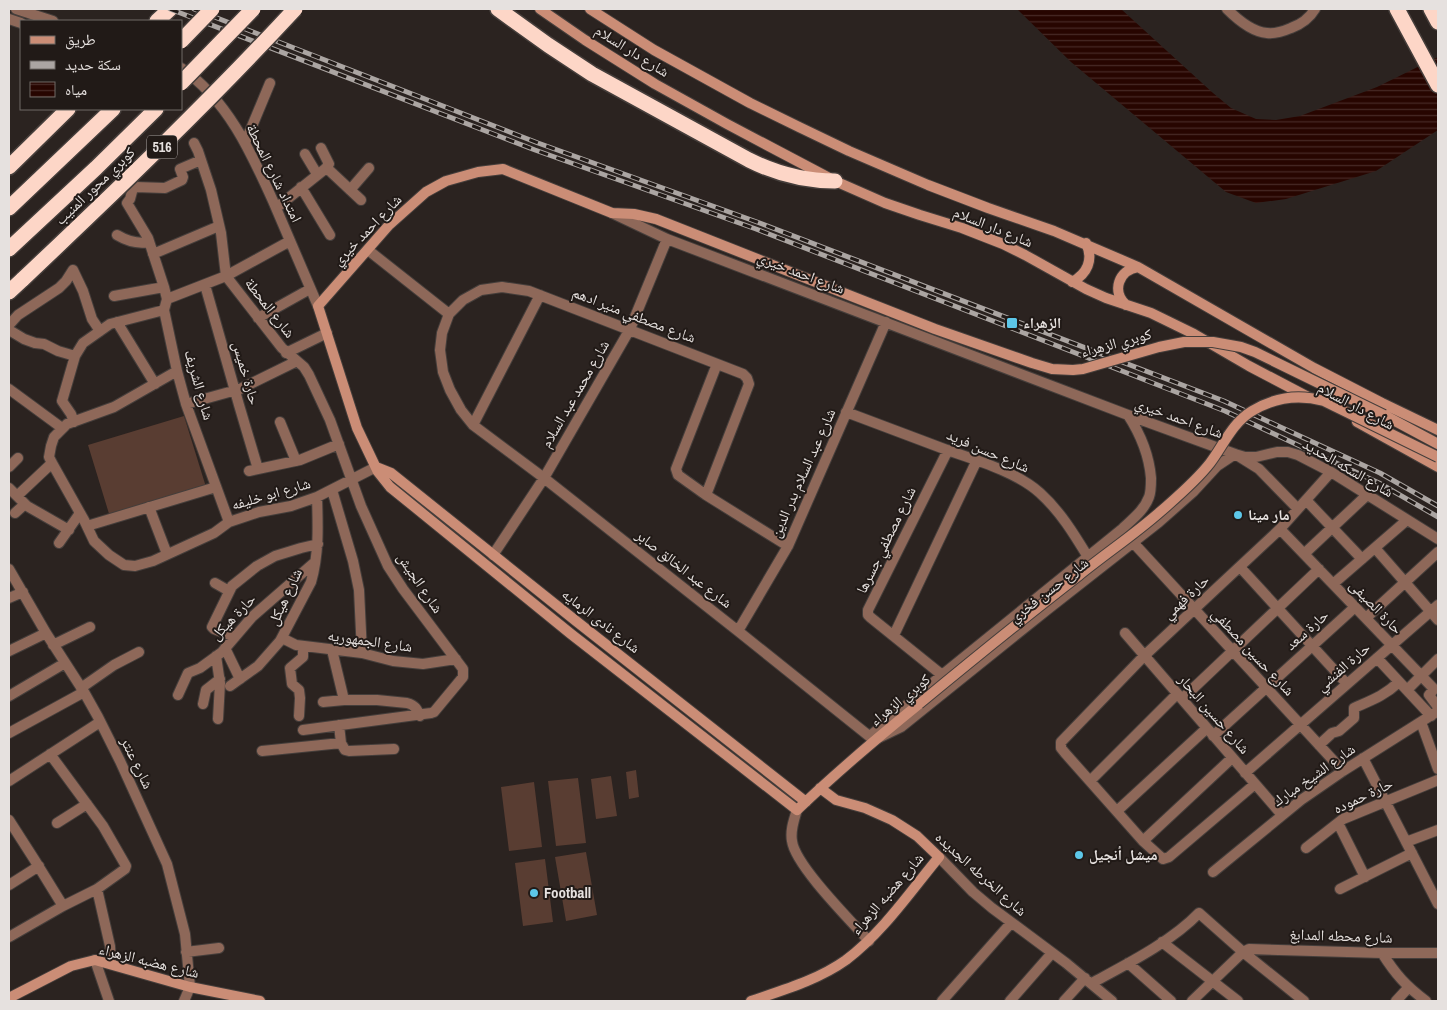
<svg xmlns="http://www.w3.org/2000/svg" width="1447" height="1010" viewBox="0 0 1447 1010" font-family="'Archivo Narrow','Noto Naskh Arabic',sans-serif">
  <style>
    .garden { fill: #593d32 }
    .water { fill: url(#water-rules) }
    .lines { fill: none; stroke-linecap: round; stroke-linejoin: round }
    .street-casing { stroke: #453e3b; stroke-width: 12 }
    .secondary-casing { stroke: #453e3b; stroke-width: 12 }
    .highway-casing { stroke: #453e3b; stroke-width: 18 }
    .street { stroke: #8e6859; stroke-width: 10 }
    .secondary { stroke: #cb8d76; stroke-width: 10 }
    .highway { stroke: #fdd6c7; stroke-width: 15 }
    .rail-casing { stroke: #aba5a2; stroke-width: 5 }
    .rail { stroke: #211a17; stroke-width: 3; stroke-dasharray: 9; stroke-linecap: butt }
    .secondary-bridge-casing { stroke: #453e3b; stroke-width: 12; stroke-linecap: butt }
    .highway-bridge-casing { stroke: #453e3b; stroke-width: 18; stroke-linecap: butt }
    .secondary-bridge { stroke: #cb8d76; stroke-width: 10 }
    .highway-bridge { stroke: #fdd6c7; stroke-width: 15 }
    .poi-dot { fill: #5dc7e8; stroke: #211a17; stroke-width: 2 }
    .labels { text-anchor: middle; stroke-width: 4; stroke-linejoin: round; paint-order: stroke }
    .shield { fill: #211a17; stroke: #aba5a3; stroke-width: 1 }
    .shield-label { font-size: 14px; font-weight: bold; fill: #e6e1df }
    .street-label { font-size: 15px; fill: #e6e1df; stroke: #211a17 }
    .poi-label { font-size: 15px; font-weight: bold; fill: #e6e1df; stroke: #211a17; text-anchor: start }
  </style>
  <defs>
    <pattern id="water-rules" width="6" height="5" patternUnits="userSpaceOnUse" patternTransform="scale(1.25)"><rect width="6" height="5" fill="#270500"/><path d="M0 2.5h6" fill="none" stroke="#462925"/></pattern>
  </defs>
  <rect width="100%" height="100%" fill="#2b2320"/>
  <path class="garden" d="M184,416L206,487L110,517L88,445Z
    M636,770L639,797L629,799L626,772Z
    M611,776L617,816L596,819L591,779Z
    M578,778L586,843L556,846L548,781Z
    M534,782L542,847L509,851L501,787Z
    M586,852L597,915L566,921L555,857Z
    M545,859L553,922L523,926L515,863Z"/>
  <path class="water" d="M1017,9H1121L1213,93L1231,108L1256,119L1276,120L1300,116L1377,87L1438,57V130L1376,171L1286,199L1256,203L1226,192L1071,62Z"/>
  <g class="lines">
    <defs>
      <path id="street" d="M16,9L53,21
        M1227,9C1237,19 1252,32 1267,33C1275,34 1284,31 1291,28C1302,24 1309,19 1315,9
        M9,19L21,23
        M181,68C227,99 251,152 273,201C288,236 303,271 318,306
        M194,143L198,151L211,190L221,233L226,276L282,348L304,367L309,375L330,420L361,506L388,566L403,589L463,669V677L434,712L431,713L303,730
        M245,143L270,83
        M321,148L329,164L325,169
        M305,154L317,174
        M201,160L180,169L183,177L182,180L165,188L135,187L133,188L130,199L127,203L148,238L164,287L167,299L164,310L177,371L186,404L229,522
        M301,187L330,235
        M350,190L369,168
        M276,208L325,169L330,171L361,200
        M612,213L667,239L1128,415L1235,454L1259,469L1298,509
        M117,235C127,241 138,244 149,242
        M368,250L449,314
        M153,254L219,226
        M73,270L83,291L92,319L100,331
        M205,285L239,405L258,469
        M114,296L164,287
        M167,299L226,276L290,241
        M258,318L310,289
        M117,322L155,384
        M9,325L18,315L59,288L66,281L73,270
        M9,330L24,339L35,343L44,344L58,351L75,356
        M286,353L327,333
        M717,364L676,469L678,475L706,495L788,546
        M177,371L114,407L67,424L54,437L51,446L49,457L52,463L84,520L94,541L109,555L124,565L135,566L153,561L214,533L229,522L259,512L291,506L317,497L376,467
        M9,389L62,428
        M186,404L240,389L297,361
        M846,412C880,425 913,437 947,450C976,460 1017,472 1040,493C1060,511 1074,534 1088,557
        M74,422L71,414L62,401L75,356L83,343L110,324L164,310
        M280,422L296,461
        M473,425L540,295
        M9,467L18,458
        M249,471L300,460L339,444
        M9,488L27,506L69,530
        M332,490L353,561L359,590L362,653
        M706,495L749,384L747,378L743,374L529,291L502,287L481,290L463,300L449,314L442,333L440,350L443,372L450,390L461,410L473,425L544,478L738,631L874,740L901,727L1048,609L1159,522L1193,492L1217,466L1235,454L1245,457H1256L1277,452H1288L1298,455L1331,472L1438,539
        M17,496L52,463
        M1306,500L1362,559
        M149,507L167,554
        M15,513L25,504
        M87,526L216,487
        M1280,529L1434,689L1429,695L1438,707
        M1129,538L1343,771
        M59,543L80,513
        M1375,548L1438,620
        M1304,554L1367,495
        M493,555L544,478L630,329L667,239
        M1240,567L1347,684
        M9,569L46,633L84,692L98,717L120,761L167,864L185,934L190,987L184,1001
        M215,583L229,591
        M1333,584L1407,520
        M9,598L23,592
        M1366,618L1438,552
        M738,631L788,546L886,322
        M1125,633L1282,815
        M894,635L977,460
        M235,637L214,629L212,627L232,586L257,566L275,556L301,548L318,544
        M282,638L296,645L362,653L393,661L423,664L456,659
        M53,645L90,627
        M225,648L240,679
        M332,650L344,700
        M9,651L46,633
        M216,656L220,683L218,719
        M1377,658L1431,716
        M942,675L870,617L868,615V610L948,450
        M230,686L258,666L280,641L311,582C319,555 318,526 317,497
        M81,688L114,665L139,652
        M1407,690L1438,659
        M178,695L188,673L200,668L222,652L252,617L315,562
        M9,696L65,663
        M1182,699L1319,569
        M323,702L344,700H377L407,703C415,705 417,709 420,716
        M203,704L206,690L220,679
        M299,716L300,698L299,690L292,684L290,668L303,657V647
        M1421,722L1438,769
        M339,725L341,743L345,750L349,751L394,749
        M9,733L84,692
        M870,736L942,675L1121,530C1131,520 1144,511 1149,497C1151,492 1151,484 1151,478C1149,454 1141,435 1128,415
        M1213,736L1355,607
        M1319,745L1332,733L1339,731L1354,718V708C1372,700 1384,696 1399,682
        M262,751L341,743
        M1363,758L1438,904
        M1245,773L1438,605
        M9,781L100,722
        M1090,781L1177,694
        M1255,784L1169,857L1163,859L1143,841L1065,753L1061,748V742L1144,656L1280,529L1331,472
        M797,810C794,820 790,830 792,841C795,865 850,920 869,941
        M1117,811L1207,728
        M9,820L34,859L63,906
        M57,823L87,804
        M1338,823L1365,877
        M1143,841L1232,758
        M1406,842L1438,830
        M1306,848L1343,819L1438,780
        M939,857L973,892L992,908L1066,963L1112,1001
        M1213,872L1301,800L1343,771L1438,711
        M9,885L39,866
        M97,889L110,946L111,964
        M1340,889L1412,853
        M9,937L63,906L97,889L125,869L126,866L103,826L50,754
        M1162,942L1238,1001
        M186,952L219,948
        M1382,953C1396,975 1406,986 1426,1001
        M95,960L109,1001
        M1128,963L1171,1001
        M1092,983C1127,964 1171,942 1199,913L1243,952L1304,1001
        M942,1001L1011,923
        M1010,1001L1052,953
        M1064,1001L1085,978
        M1192,1001L1243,952L1249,949L1382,953H1438
        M1396,1001L1408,988"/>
      <path id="secondary" d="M540,9L585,40L655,84L727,124L835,181L885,203L920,215L962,228L1003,244L1025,255L1086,289L1106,298L1151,313L1194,334L1249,366L1310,398
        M590,9L654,50L750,103L799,127L849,151L928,185L988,208L1054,231L1138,267L1314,368L1382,403L1438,430
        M656,219L634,214L612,213L503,169L478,172L446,181L426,192L389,225L318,306L357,428L378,472L390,487L571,634L797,810C836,773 877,738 919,704
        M1072,282C1087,274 1094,260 1086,243
        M1126,305C1111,291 1119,270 1138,267
        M1384,415L1438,444
        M1357,422L1438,467
        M376,467L391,473L576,621L806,802
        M9,998L71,966L95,960L190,987L260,1001
        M751,1001C783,990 818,980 846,960C883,932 910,892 939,857L917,836L892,820L865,808L836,800L820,788"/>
      <path id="highway" d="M498,9L548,45L592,74L749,160C777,174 804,181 835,181
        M1397,9L1438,85
        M1431,9L1438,22
        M157,21L170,9
        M9,167L68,109
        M9,208L113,109
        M9,249L96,168L156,109
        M9,292L23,279"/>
    </defs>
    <use href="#street" class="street-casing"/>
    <use href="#secondary" class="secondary-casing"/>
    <use href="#highway" class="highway-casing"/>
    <use href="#street" class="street"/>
    <use href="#secondary" class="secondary"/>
    <use href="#highway" class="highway"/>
    <defs>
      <path id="rail" d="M170,9L535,150L756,229L1225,411L1379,483L1438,517
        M194,9L538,143L757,222L1224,401L1380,473L1438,506"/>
    </defs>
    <use href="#rail" class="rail-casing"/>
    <use href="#rail" class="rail"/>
    <defs>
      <path id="secondary-bridge" d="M656,219L935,329L1032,363L1052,369L1073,370L1083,369L1159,347L1184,342H1213L1241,347L1255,352L1384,415
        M919,704C971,661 1024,618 1078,576C1105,554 1135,534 1161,511C1178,496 1196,481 1210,463C1223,446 1232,423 1252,411C1275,397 1299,394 1324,401L1438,457"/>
      <path id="highway-bridge" d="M181,41L212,9
        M181,83L253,9
        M23,279C116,191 208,103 295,9"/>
    </defs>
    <use href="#secondary-bridge" class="secondary-bridge-casing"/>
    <use href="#highway-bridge" class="highway-bridge-casing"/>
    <use href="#secondary-bridge" class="secondary-bridge"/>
    <use href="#highway-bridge" class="highway-bridge"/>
  </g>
  <g class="poi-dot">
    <rect x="1006" y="317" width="12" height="12" rx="2.5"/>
    <circle cx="1238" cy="515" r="5"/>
    <circle cx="1079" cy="855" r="5"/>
    <circle cx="534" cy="893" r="5"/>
  </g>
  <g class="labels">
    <rect class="shield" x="147" y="135.5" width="30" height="23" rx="4"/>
    <g class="shield-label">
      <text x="162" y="152">516</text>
    </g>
    <g class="street-label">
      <text transform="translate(632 51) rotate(32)" y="5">شارع دار السلام</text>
      <text transform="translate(274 173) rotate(64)" y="5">امتداد شارع المحطة</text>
      <text transform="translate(95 186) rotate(-44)" y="5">كوبري محور المنيب</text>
      <text transform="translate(993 227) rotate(22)" y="5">شارع دار السلام</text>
      <text transform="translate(367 230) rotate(-46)" y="5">شارع احمد خيري</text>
      <text transform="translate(801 273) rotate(21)" y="5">شارع احمد خيري</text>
      <text transform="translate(270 308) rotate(52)" y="5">شارع المحطة</text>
      <text transform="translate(634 315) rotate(21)" y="5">شارع مصطفي منير ادهم</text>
      <text transform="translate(1116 343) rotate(-15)" y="5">كوبري الزهراء</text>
      <text transform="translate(246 373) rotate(74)" y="5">حارة خميس</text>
      <text transform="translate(199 385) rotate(74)" y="5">شارع الشريف</text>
      <text transform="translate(575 394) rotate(-60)" y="5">شارع محمد عبد السلام</text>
      <text transform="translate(1356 406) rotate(28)" y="5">شارع دار السلام</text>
      <text transform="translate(1179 418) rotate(20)" y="5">شارع احمد خيري</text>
      <text transform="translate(988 451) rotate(23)" y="5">شارع حسن فريد</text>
      <text transform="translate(1348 468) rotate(30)" y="5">شارع السكه الحديد</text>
      <text transform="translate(803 473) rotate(-66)" y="5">شارع عبد السلام بدر الدين</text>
      <text transform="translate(271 494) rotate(-16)" y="5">شارع ابو خليفه</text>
      <text transform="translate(886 540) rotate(-64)" y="5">شارع مصطفي جسرها</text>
      <text transform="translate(684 569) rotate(38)" y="5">شارع عبد الخالق صابر</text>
      <text transform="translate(420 583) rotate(56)" y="5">شارع الجيش</text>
      <text transform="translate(1049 590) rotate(-38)" y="5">شارع حسن فخري</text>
      <text transform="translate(285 597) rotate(-65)" y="5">شارع هيكل</text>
      <text transform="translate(1186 597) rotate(-43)" y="5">حارة فهمي</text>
      <text transform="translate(1376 607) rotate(46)" y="5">حارة الصيفى</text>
      <text transform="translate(233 617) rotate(-46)" y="5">حارة هيكل</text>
      <text transform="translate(601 621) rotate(38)" y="5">شارع نادى الرمايه</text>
      <text transform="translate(1307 630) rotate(-42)" y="5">حارة سعد</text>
      <text transform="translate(370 641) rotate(8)" y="5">شارع الجمهوريه</text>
      <text transform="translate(1253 652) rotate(47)" y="5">شارع حسين مصطفي</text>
      <text transform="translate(1343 667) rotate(-41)" y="5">حارة الفنشي</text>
      <text transform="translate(900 700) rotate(-39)" y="5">كوبري الزهراء</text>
      <text transform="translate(1214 714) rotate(49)" y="5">شارع حسين البحار</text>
      <text transform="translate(137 763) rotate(64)" y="5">شارع عنتر</text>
      <text transform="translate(1314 775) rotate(-35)" y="5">شارع الشيخ مبارك</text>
      <text transform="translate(1363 796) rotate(-25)" y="5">حارة حموده</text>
      <text transform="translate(981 874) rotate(42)" y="5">شارع الخرطه الجديده</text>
      <text transform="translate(887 894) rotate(-49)" y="5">شارع هضبه الزهراء</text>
      <text transform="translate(1341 936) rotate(2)" y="5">شارع محطه المدابغ</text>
      <text transform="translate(149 961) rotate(14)" y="5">شارع هضبه الزهراء</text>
    </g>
    <g class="poi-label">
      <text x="1023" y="328">الزهراء</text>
      <text x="1248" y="520">مار مينا</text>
      <text x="1089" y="860">ميشل أنجيل</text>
      <text x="544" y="898">Football</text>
    </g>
  </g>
  <rect width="1447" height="1010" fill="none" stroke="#e6e1df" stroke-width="20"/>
  <rect x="20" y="20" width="162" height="90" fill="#211a17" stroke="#706a67"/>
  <rect x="30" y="36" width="25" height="8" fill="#cb8d76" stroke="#706a67"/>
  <text x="65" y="45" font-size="15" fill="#e6e1df">طريق</text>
  <rect x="30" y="61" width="25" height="8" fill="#aba5a2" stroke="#706a67"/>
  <text x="65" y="70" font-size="15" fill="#e6e1df">سكة حديد</text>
  <rect x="30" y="82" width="25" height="15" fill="url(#water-rules)" stroke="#706a67"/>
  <text x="65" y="95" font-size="15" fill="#e6e1df">مياه</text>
</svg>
